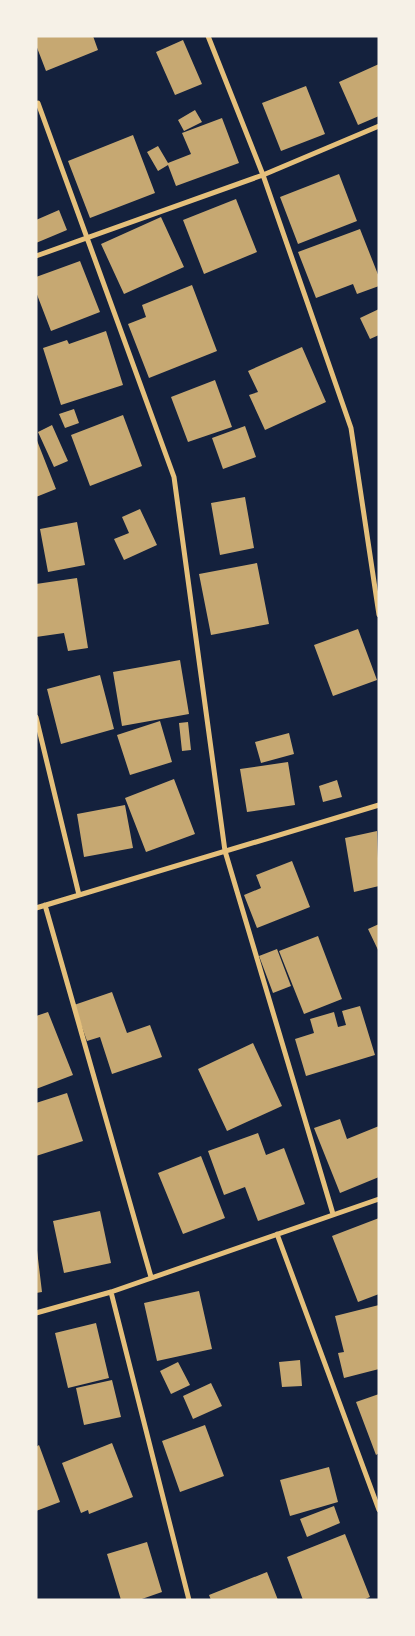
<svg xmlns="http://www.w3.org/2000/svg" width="415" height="1636" viewBox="0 0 415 1636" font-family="Lato,sans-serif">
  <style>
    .building { fill: #c6a872 }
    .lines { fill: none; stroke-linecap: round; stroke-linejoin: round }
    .minor { stroke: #e5c07b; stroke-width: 5 }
  </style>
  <rect width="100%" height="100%" fill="#14213d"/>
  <path class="building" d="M36,36H93L98,50L46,71L36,45Z
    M183,40L202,84L175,95L156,52Z
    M379,64V116L358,125L339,82Z
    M306,86L325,134L281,151L262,103Z
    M195,110L202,122L184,131L178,120Z
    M222,118L239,163L176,186L168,165L158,171L147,152L158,146L168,163L191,154L182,133Z
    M133,135L155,193L90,218L68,161Z
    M339,174L357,221L298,244L280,197Z
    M236,199L257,252L204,274L183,220Z
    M59,210L67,230L36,243V220Z
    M161,217L184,267L124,294L101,244Z
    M360,229L379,277V286L357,294L353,284L316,298L298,252Z
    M80,261L100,312L51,331L36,292V277Z
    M192,285L217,351L149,378L128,324L146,317L142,305Z
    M379,309V335L370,339L360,318Z
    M106,331L123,385L61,405L43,348L67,340L69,344Z
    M302,347L326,402L265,430L249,395L258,392L248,371Z
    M215,380L232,427L188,442L171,397Z
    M74,409L79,423L65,428L59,414Z
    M123,415L142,466L90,486L71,435Z
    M52,425L68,461L54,467L38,432Z
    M245,426L256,457L223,469L212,438Z
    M36,438L56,489L36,497Z
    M245,497L254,548L220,555L211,503Z
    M140,509L157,545L124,560L114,539L129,533L122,517Z
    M77,522L85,565L48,572L40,529Z
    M257,563L269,624L211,635L199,574Z
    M77,578L88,648L68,651L64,633L36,637V584Z
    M358,629L377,680L333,696L314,645Z
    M180,660L189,714L122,726L113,672Z
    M100,675L114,729L61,744L47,689Z
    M160,721L172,762L130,775L117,735Z
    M188,722L191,750L182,751L179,723Z
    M289,733L294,754L261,763L255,742Z
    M288,762L295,805L247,812L240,769Z
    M174,779L195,834L146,852L125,798Z
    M337,780L342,797L323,802L319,786Z
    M125,805L133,848L84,857L77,814Z
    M377,831L379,886L354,892L345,838Z
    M292,861L310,907L257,928L244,895L261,888L256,875Z
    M379,924V952L368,929Z
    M318,936L342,999L304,1014L279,951Z
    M277,949L291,986L273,993L259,956Z
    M112,992L127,1033L150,1025L162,1057L112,1074L100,1037L87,1041L74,1005Z
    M360,1006L375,1055L306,1076L295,1039L314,1033L310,1019L334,1012L338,1027L346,1025L342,1011Z
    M48,1012L73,1075L36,1089V1016Z
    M253,1043L282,1106L227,1131L198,1069Z
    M67,1093L83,1141L36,1156V1103Z
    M340,1119L347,1139L379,1126V1177L340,1193L314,1128Z
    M258,1133L266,1155L284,1148L305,1204L258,1221L245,1187L224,1195L208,1151Z
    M201,1156L225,1218L183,1234L158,1173Z
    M100,1211L111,1263L64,1273L53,1221Z
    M379,1218V1294L358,1302L332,1236Z
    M36,1242L42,1292L36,1293Z
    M199,1291L212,1349L157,1361L144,1303Z
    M379,1305V1369L344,1378L338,1353L344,1352L335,1316Z
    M96,1323L109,1378L68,1388L55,1333Z
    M300,1360L302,1386L282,1387L279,1362Z
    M178,1362L190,1385L171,1394L160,1371Z
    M112,1380L121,1417L84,1425L76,1388Z
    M211,1383L222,1406L193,1419L183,1396Z
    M379,1394V1453L376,1455L356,1402Z
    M205,1425L224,1476L180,1492L162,1441Z
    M112,1443L133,1497L89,1514L88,1510L81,1513L62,1463Z
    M39,1445L60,1502L36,1511V1447Z
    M329,1467L338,1502L290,1516L280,1480Z
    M334,1506L340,1523L307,1537L300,1519Z
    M345,1534L370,1597L363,1600H303L287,1557Z
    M147,1542L162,1592L139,1600H121L107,1554Z
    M267,1572L278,1600H211L209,1595Z"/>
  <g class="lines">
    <path class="minor" d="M208,36L263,175L351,428L379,615
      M38,103L174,477L225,851L333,1214
      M36,256L263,175L379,126
      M36,717L79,895
      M45,905L151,1277
      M36,908L379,805
      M277,1234L379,1510
      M111,1292L189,1600
      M36,1313L111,1292L379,1199"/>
  </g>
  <rect width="415" height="1636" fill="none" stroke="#f6f1e7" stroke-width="75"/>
</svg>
